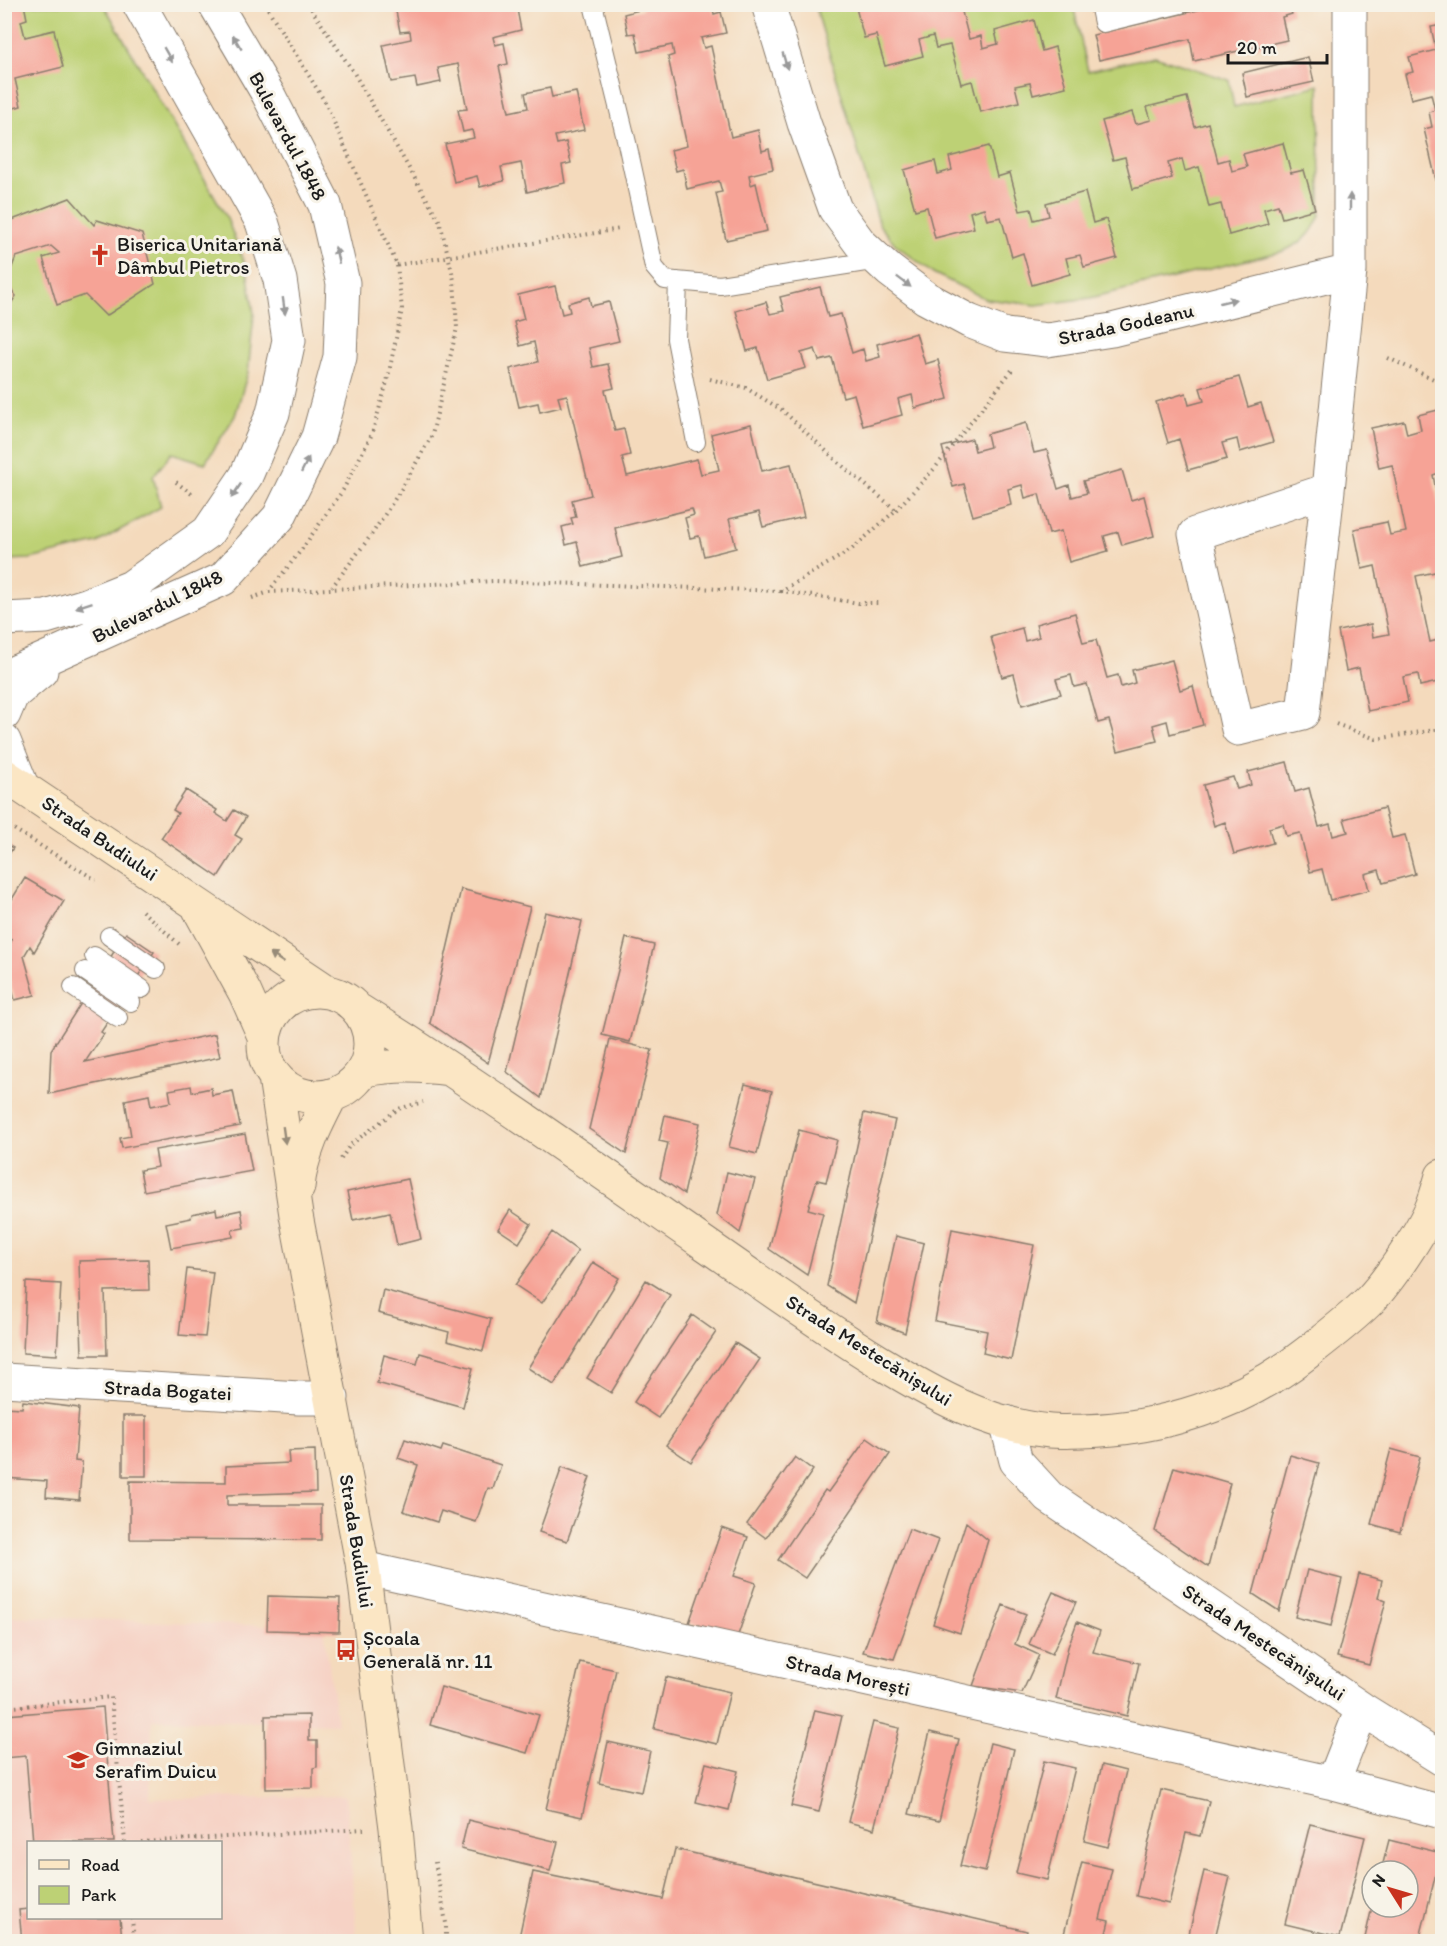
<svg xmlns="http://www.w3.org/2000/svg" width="1447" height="1946" viewBox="0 0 1447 1946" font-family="Itim,sans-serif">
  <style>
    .built { fill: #f6d2c5; fill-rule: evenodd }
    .green { fill: #bdd175; stroke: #6c7648; stroke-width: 1.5 }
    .building { fill: #f6a396 }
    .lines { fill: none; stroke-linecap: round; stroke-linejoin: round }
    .service-casing { stroke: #887b6c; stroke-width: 20 }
    .minor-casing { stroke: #887b6c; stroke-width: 35 }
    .tertiary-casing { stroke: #887b6c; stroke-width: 35 }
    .secondary-casing { stroke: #887b6c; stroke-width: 35 }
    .path { stroke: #887b6c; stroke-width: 4; stroke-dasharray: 1.5 4.5; stroke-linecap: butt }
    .service { stroke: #fff; stroke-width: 18 }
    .minor { stroke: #fff; stroke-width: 33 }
    .tertiary { stroke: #fff; stroke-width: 33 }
    .secondary { stroke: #fbe6c4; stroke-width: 33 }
    .oneway { fill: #999 }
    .oneway2 { fill: #978b78 }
    .labels { text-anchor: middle; stroke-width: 6; stroke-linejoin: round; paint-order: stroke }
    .street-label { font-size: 20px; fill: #1c1c1c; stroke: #f7f3e8 }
    .poi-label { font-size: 20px; fill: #1c1c1c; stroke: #f7f3e8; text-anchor: start }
  </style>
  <rect width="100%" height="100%" fill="#f7f3e8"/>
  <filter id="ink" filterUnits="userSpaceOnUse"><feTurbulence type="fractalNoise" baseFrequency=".0167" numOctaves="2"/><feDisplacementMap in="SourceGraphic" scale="12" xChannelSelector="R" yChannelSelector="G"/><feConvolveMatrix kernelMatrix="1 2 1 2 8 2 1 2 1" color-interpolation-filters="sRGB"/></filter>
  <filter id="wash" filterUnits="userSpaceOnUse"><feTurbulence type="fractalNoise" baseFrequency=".008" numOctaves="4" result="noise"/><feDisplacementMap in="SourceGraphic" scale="24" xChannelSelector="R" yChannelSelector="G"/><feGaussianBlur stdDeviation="1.35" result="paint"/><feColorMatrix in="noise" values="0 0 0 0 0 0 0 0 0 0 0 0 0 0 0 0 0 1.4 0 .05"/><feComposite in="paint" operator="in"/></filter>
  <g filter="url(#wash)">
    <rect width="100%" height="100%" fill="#f4dabc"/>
    <path class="built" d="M5,1616L324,1628L337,1724L152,1719L150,1799L346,1796L357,1941L5,1942ZM28,1842H220V1918H28Z"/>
    <path class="green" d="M4,5H104L226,216L247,270L254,314L248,372L235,416L205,463L172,453L153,476L161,507L97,543L30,559L5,560Z
      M815,5H1073L1088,71L1155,56L1229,80L1234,107L1319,85L1320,215C1311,236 1304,241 1284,251L1090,298L1036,305L986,299L933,273L896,245L880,226Z"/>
    <g id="blocks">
      <path class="building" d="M4,4H24L27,19L21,21L25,37L54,30L63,67L15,79L21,106L4,111Z
        M404,4H444L446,13L466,9L465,4H516L521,30L493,37L495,45L504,43L508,64L499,66L509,112L528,108L525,93L550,88L552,97L576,92L584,130L555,136L557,144L566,142L571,163L562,165L565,183L527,192L521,163L501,167L504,181L480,187L477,176L454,182L445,144L474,138L472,130L463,132L458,110L467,109L458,64L438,68L441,82L417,87L415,78L391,82L383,45L411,39L410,31L400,32L396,11L405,9Z
        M642,4H712L714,14L721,12L726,33L701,38L704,48L711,46L731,137L758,130L762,151L769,149L773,169L749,175L751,185L756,183L767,231L726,240L716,193L722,192L719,181L687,189L683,169L676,171L671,150L687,146L668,57L674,55L672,45L639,52L635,33L628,34L624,14L643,9Z
        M855,4H960L969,39L981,36L983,48L998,44L995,31L1034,20L1042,51L1055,47L1066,87L1033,95L1030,83L1015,86L1019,102L980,112L972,81L961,84L950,45L936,48L933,36L919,40L923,56L885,66L876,35L864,38Z
        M1223,4H1290L1292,14L1282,17L1287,40L1194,61L1190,39L1099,60L1093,35Z
        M1442,25V178L1436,180L1424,129L1432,127L1429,112L1435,110L1431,94L1411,99L1405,74L1413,72L1409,57L1436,50L1431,27Z
        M1308,57L1314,82L1247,97L1242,73Z
        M1187,97L1195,127L1208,123L1218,162L1229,159L1232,171L1247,167L1243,154L1283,143L1291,173L1304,170L1315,209L1282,218L1278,205L1264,209L1268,224L1229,235L1221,204L1209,207L1199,167L1185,171L1182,159L1168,163L1172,178L1133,189L1125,157L1113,160L1102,121L1132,112L1136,124L1151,120L1147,107Z
        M989,146L997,177L1010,173L1020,211L1031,209L1034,220L1049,216L1046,203L1085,192L1093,223L1106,219L1117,258L1084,267L1080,255L1066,258L1070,274L1032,285L1023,253L1012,257L1001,217L987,220L984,208L970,212L974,228L935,238L927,207L915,210L904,170L935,161L938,174L952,170L949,157Z
        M70,198L94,225L97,220L142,234L155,284L106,316L85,295L57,305L43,258L59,253L51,246L16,257L6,282L16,296L4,314V223Z
        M555,286L562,314L570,312L568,303L589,297L591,306L609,302L619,341L589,348L593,367L608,364L614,388L605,390L615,431L624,429L630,455L622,457L627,476L697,459L701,474L719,470L711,434L751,424L762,471L791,464L804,517L763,527L759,512L729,519L736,548L704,556L699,536L690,538L685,518L694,515L692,509L615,528L622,557L583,567L577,542L566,545L562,527L573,524L571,518L576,517L572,500L591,495L567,395L558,397L561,407L540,412L538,403L519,407L510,369L538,362L534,342L520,346L514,322L524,319L518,295Z
        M820,287L828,317L841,314L852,353L863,349L866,361L880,357L877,344L916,333L925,364L938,360L948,399L915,408L912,395L898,399L902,415L863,426L854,394L843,397L832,358L819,361L815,349L801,353L806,368L767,379L758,348L747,351L736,311L766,302L770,314L784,311L780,297Z
        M1239,377L1248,407L1261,403L1273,442L1240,452L1237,439L1222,443L1227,459L1188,470L1179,439L1168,443L1156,402L1186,393L1189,405L1204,401L1200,388Z
        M1442,409V472L1433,475L1442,522V583L1437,584L1435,572L1416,576L1430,642L1442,639V681L1420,686L1418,674L1403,677L1408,702L1368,711L1359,668L1346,671L1338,631L1371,624L1373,637L1389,634L1375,566L1362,569L1354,529L1387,522L1390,535L1406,532L1392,465L1379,468L1371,428L1404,421L1407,434L1421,430L1418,415Z
        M1026,423L1034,453L1047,450L1058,489L1069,485L1072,497L1087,493L1083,481L1122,470L1131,500L1144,496L1154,536L1122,545L1118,532L1104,536L1108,551L1069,562L1061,531L1049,534L1039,494L1025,498L1022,485L1008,489L1011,505L973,516L964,484L953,487L942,447L972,439L975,451L990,447L987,434Z
        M1075,613L1083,643L1096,640L1107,678L1118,675L1121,687L1135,683L1132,670L1172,660L1180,690L1193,686L1203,725L1170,734L1167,721L1153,725L1157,741L1118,751L1109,720L1098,723L1087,684L1074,687L1071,675L1056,679L1061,694L1022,705L1014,674L1002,677L991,637L1022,628L1025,641L1039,637L1036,624Z
        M1287,762L1295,792L1309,788L1319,827L1330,824L1333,836L1348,832L1344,819L1384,808L1392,838L1405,835L1415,874L1383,883L1379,870L1365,874L1369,890L1330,900L1322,869L1310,872L1300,833L1286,836L1283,824L1269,828L1273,843L1234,854L1225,822L1214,826L1203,785L1233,777L1237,789L1251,785L1248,772Z
        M186,790L217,810L215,813L227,821L234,810L246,817L235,835L242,839L218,877L161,838L178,813L173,810Z
        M4,843L13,848L4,861Z
        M25,878L64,901L34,952L30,946L24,956L35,995L15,1000L4,963V952L12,940L4,935V912Z
        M461,889L530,907L488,1063L430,1023Z
        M545,912L582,921L541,1098L507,1072Z
        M126,933L154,952L101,1032L104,1034L85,1062L215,1034L220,1057L49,1094L51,1050Z
        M626,938L654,945L630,1042L602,1035Z
        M610,1039L652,1050L626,1154L589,1129Z
        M745,1084L772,1091L757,1154L729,1147Z
        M191,1086L192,1092L211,1088L212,1095L233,1091L240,1126L122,1148L120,1138L131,1136L125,1100L149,1095L151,1106L171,1102L169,1090Z
        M864,1113L895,1120L854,1303L827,1286Z
        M665,1115L700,1123L684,1194L660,1178L668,1143L659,1141Z
        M799,1130L837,1140L826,1182L817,1180L808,1209L823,1213L807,1275L769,1249Z
        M245,1134L252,1171L144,1191L140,1170L158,1167L155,1150Z
        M727,1172L755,1179L740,1233L717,1215Z
        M408,1179L421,1239L397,1245L390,1212L353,1220L347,1192Z
        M216,1209L217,1215L241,1210L244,1228L232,1230L233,1237L171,1248L166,1223L191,1218L192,1214Z
        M510,1210L531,1224L519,1243L498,1229Z
        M952,1229L1034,1245L1011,1360L983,1353L987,1331L935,1321Z
        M552,1232L578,1251L542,1303L515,1285Z
        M896,1236L924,1243L905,1333L877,1322Z
        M148,1259L149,1290L105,1291L107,1355H82L79,1261Z
        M593,1262L619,1278L554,1385L528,1368Z
        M187,1269L213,1272L205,1337L179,1335Z
        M646,1280L670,1295L611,1393L587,1378Z
        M26,1282L61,1284L57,1355L23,1353Z
        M383,1290L491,1319L483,1351L447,1341L449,1332L378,1313Z
        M692,1315L716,1332L658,1418L634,1402Z
        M735,1343L760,1359L691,1462L666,1445Z
        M420,1353L473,1368L463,1407L377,1383L384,1355L417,1364Z
        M23,1401L79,1408L75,1461L82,1462L79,1500L46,1497L47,1481L4,1478V1407L22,1408Z
        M123,1416H146V1476H123Z
        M867,1438L890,1454L805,1578L778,1560L825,1490L828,1492Z
        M405,1439L441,1451L443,1446L501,1465L493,1489L488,1488L476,1522L441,1511L437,1522L403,1511L418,1465L398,1458Z
        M1391,1449L1420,1457L1400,1532L1371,1524Z
        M315,1450L316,1492L227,1495V1505H321V1540L130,1539V1481L226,1482V1466L289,1463L288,1451Z
        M1290,1455L1319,1463L1279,1611L1253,1594Z
        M795,1457L813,1470L766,1538L747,1524Z
        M562,1467L590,1477L567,1541L539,1532Z
        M1174,1467L1230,1483L1208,1567L1155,1531Z
        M966,1522L988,1540L960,1633L933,1624Z
        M722,1528L748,1537L734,1576L756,1583L738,1635L689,1623Z
        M909,1529L938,1540L894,1659L863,1652Z
        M1307,1570L1342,1579L1331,1626L1295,1617Z
        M1359,1574L1382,1580L1378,1598L1386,1601L1369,1665L1337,1657Z
        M1053,1592L1076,1602L1052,1654L1029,1644Z
        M268,1596L340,1598L339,1632L267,1630Z
        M1003,1605L1026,1614L1015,1644L1039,1655L1022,1693L973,1686Z
        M1077,1622L1100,1631L1093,1652L1139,1663L1127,1716L1056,1699L1068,1647Z
        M580,1662L616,1670L582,1817L546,1809Z
        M666,1677L730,1692L717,1744L654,1729Z
        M441,1687L539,1715L527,1753L430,1725Z
        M103,1707L114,1842H33L26,1756L4,1758V1738H8L6,1715Z
        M815,1710L842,1716L819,1812L791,1806Z
        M309,1715V1741H317V1767L313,1768V1788L266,1789L265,1716Z
        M873,1722L899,1728L874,1829L848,1822Z
        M930,1732L959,1739L939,1821L909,1814Z
        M608,1742L650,1751L641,1792L599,1783Z
        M990,1743L1014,1749L985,1872L960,1866Z
        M1044,1761L1075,1768L1047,1880L1016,1873Z
        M706,1763L738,1771L729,1810L696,1802Z
        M1102,1765L1126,1771L1108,1847L1084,1841Z
        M1161,1790L1209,1801L1200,1836L1186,1833L1169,1904L1136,1896Z
        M468,1820L558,1842L550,1871L461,1849Z
        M1310,1824L1365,1837L1340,1937L1285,1924Z
        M1389,1840L1441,1853L1419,1942H1364L1372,1907H1408V1871H1381Z
        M675,1849L1027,1931L1025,1942H518L533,1872L663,1899Z
        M1082,1862L1112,1869L1100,1919L1109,1921L1104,1942H1062Z
        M1204,1871L1230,1877L1214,1942H1187Z
        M28,1909V1918H120L122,1939L94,1942H22L19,1910Z"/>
    </g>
  </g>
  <g filter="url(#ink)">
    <use href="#blocks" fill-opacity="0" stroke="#887b6c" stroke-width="1.5"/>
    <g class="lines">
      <defs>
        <path id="service" d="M593,4L627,143L654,267L665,280L720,285L878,260
          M1099,4L1103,23L1181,4
          M678,281L676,339L696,442
          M109,936L156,969
          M94,956L142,989
          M85,971L131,1002
          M73,987L118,1018"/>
        <path id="minor" d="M768,4L804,123L835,209L860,243L889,270L926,298L969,321L1005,335L1047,340L1112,330L1350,271V4
          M1328,490L1195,534L1238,729L1303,713L1328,490L1350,271
          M4,1380L299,1398H332
          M1006,1422L1016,1461L1049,1497L1362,1709L1442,1759
          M363,1568L1333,1783L1442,1812
          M1333,1783L1362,1709"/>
        <path id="tertiary" d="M4,619L46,617L86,605L131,587L208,532L246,476L273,413L289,340L280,280L262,222L139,4
          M4,677L223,579L279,517L318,437L340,357L343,283L325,205L268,94L215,4
          M4,714L12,695L41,671
          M4,741L22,786"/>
        <path id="secondary" d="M4,775L325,990
          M199,909L245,993L264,1036
          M264 1044a53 53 0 1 1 106 0a53 53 0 1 1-106 0Z
          M360,1011C478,1085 591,1165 705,1244C763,1284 820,1325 880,1362C933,1394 987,1425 1050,1431C1061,1432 1072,1431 1083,1431C1161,1429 1242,1404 1304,1355C1326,1338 1350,1320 1370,1300C1389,1280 1421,1233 1432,1207C1436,1197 1439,1186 1442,1176
          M364,1070C395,1065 418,1065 449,1069
          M275,1077L296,1215L363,1568L396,1828L406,1942
          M298,1187C301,1154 316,1125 331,1096"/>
      </defs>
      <use href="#service" class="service-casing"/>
      <use href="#minor" class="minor-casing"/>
      <use href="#tertiary" class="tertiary-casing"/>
      <use href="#secondary" class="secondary-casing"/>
      <path class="path" d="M265,4L325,102L397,265L402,309L387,382L372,434L343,490L302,549L269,591
        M308,4L354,73L440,222L454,280L457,328L432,435L402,488L372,534L332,587
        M397,265L620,229
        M1388,358L1442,383
        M710,379L746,388L782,410L839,463L896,510L851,550L781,591L858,603H879
        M176,482L193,495
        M896,510L935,468L1012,370
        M252,598L269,592L494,581L781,591
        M1336,724L1376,739L1442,729
        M4,823L96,880
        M142,911L179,944
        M341,1159L350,1145L398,1109L423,1102
        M4,1708L111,1697L125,1842
        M141,1842L364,1829
        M435,1862L446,1923V1942
        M132,1918L134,1942"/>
      <use href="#service" class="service"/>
      <use href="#minor" class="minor"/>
      <use href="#tertiary" class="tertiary"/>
      <use href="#secondary" class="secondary"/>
    </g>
    <defs><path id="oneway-solid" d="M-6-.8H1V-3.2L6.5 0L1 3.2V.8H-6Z" transform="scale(1.5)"/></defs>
    <g class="oneway">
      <use href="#oneway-solid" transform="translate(237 42) rotate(-121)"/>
      <use href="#oneway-solid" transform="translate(168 55) rotate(60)"/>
      <use href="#oneway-solid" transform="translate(785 61) rotate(74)"/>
      <use href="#oneway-solid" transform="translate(1350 202) rotate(-90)"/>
      <use href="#oneway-solid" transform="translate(337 255) rotate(-103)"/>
      <use href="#oneway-solid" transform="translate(904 282) rotate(37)"/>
      <use href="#oneway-solid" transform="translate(1228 301) rotate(-14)"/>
      <use href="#oneway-solid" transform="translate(284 306) rotate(82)"/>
      <use href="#oneway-solid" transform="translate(305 465) rotate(-64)"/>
      <use href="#oneway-solid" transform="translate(236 491) rotate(124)"/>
      <use href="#oneway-solid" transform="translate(84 605) rotate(161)"/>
    </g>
    <g class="oneway2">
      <use href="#oneway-solid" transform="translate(277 958) rotate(-146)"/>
      <use href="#oneway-solid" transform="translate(284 1135) rotate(82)"/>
    </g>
  </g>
  <defs>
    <symbol id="church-bare" viewBox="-9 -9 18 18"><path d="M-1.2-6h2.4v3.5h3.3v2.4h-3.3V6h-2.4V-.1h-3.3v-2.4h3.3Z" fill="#c8321e" stroke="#f7f3e8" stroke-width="2.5" paint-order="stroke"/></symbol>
    <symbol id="bus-bare" viewBox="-9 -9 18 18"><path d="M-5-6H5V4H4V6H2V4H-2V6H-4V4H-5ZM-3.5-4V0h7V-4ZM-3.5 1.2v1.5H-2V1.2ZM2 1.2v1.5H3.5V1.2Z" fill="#c8321e" stroke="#f7f3e8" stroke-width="2.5" paint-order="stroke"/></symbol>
    <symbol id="school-bare" viewBox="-9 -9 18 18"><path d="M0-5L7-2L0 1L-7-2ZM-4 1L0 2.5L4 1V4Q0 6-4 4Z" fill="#c8321e" stroke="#f7f3e8" stroke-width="2.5" paint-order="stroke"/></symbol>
  </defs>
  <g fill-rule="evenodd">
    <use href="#church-bare" x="85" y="240" width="30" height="30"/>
    <use href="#bus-bare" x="331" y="1635" width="30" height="30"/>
    <use href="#school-bare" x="63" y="1745" width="30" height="30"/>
  </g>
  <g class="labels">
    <g class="street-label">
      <text transform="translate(288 136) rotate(62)" y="7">Bulevardul 1848</text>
      <text transform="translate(1126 324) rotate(-12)" y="7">Strada Godeanu</text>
      <text transform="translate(157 606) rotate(-26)" y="7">Bulevardul 1848</text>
      <text transform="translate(100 838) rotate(34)" y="7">Strada Budiului</text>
      <text transform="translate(869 1350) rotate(32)" y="7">Strada Mestecănișului</text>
      <text transform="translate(168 1390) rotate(3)" y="7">Strada Bogatei</text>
      <text transform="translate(357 1541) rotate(81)" y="7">Strada Budiului</text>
      <text transform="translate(1264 1642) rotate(34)" y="7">Strada Mestecănișului</text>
      <text transform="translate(848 1675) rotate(13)" y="7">Strada Morești</text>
    </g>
    <g class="poi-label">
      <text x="117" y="251">Biserica Unitariană<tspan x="117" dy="23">Dâmbul Pietros</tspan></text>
      <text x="363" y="1645">Școala<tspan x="363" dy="23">Generală nr. 11</tspan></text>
      <text x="95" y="1755">Gimnaziul<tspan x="95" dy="23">Serafim Duicu</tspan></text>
    </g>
  </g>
  <rect width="1447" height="1946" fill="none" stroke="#f7f3e8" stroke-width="24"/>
  <rect x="27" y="1841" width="195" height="78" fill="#f7f3e8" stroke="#9f9d96" stroke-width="1.5"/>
  <rect x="39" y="1860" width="30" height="9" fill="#fbe6c4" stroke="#9f9d96" stroke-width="1.5"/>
  <text x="81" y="1871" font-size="18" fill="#1c1c1c">Road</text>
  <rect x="39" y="1886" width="30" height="18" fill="#bdd175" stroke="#9f9d96" stroke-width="1.5"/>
  <text x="81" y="1901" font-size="18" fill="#1c1c1c">Park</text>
  <g transform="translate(1390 1889) rotate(307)"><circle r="28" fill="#f7f3e8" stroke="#9f9d96" stroke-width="1.5"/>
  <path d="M0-4.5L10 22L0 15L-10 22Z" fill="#c8321e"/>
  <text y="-9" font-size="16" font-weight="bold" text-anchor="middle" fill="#1c1c1c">N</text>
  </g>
  <path d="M1228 54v9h99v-9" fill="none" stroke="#1c1c1c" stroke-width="3"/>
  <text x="1237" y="54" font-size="18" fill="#1c1c1c" stroke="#f7f3e8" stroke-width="4.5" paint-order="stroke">20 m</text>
</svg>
